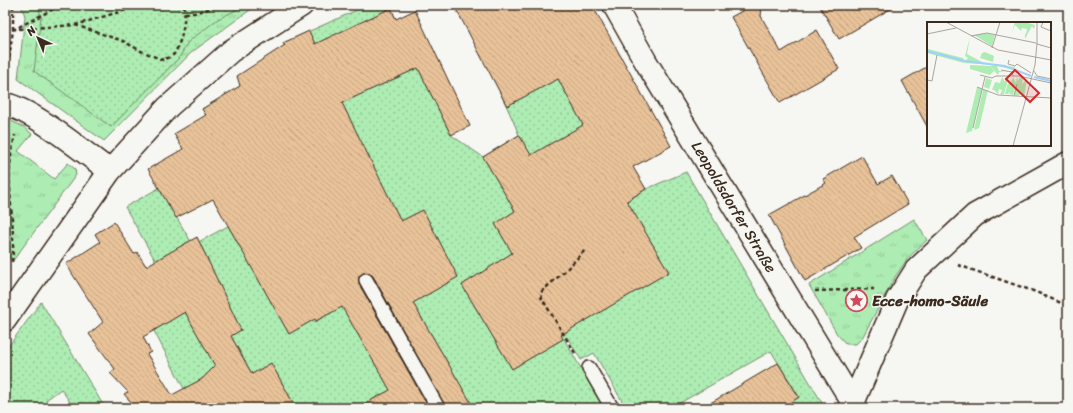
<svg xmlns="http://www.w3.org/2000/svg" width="1073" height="413" viewBox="0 0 1073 413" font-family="Sriracha,sans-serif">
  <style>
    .grass { fill: url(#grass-tufts); stroke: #748b68 }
    .park { fill: url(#park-dots); stroke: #748b68 }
    .building { fill: url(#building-back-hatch); stroke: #3b2a1e; fill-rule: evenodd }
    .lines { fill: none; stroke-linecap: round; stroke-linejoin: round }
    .service-casing { stroke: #3b2a1e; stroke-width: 16 }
    .minor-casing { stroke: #3b2a1e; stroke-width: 25 }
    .secondary-casing { stroke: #3b2a1e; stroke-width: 25 }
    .path { stroke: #3b2a1e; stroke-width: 2.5; stroke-dasharray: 4 3; stroke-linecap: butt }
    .service { stroke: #f6f6f2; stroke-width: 13 }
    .minor { stroke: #f6f6f2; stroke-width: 22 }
    .secondary { stroke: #f6f6f2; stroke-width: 22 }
    .labels { text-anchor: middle; stroke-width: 3; stroke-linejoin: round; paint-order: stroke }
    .street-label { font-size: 15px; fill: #3b2a1e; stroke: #f6f6f2 }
    .poi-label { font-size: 15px; font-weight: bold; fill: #3b2a1e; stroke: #f6f6f2; text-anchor: start }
    .inset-river { fill: none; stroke: #a0cffb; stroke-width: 2 }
    .inset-road { fill: none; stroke: #aba49d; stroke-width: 1 }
    .view { fill: #d62828; fill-opacity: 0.15; stroke: #d62828; stroke-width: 2 }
    .inset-edge { fill: none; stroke: #3b2a1e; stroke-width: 2 }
  </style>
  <defs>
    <pattern id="grass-tufts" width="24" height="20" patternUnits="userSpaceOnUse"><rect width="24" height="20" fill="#adecb3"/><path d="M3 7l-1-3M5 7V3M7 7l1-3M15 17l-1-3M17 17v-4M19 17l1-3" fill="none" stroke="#96cb9a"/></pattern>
    <pattern id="park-dots" width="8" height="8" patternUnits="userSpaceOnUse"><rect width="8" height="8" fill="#adecb3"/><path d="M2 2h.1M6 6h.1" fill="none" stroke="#96cb9a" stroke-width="1.8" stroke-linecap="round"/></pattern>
    <pattern id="building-back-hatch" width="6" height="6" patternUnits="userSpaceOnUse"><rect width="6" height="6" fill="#e8c299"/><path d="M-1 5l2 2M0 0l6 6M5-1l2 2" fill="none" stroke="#c8a783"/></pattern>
  </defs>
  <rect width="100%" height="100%" fill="#f6f6f2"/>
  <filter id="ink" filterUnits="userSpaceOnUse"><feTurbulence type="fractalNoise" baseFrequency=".025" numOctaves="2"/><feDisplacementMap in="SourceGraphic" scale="8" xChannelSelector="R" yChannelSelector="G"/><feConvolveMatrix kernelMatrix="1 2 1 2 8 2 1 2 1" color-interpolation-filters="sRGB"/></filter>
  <g filter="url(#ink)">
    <path class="grass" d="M21,5H257L192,52L104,141L18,79L25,16Z
      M9,120L24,127L32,134L18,151L54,179L68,163L75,169L76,175L12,262L5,250V121Z
      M914,219L927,240L908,258L895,277L862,338L856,344H846L837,334L809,285Z"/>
    <path class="park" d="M38,5H246L218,19L188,42L179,58L111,127L34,71L41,17Z
      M368,5H389L451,135L483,157L519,135C502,92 478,52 460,9L520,5L627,201L646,189L686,172L825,408H783L799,397L771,351L671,408H626L594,353L581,360L567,337L564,339L604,408H464L361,225L325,244L413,408H194L154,331L181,306L125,207L159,188L193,245L228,226L294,317L317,322L334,291L253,194L202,109L240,86L332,143L283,43Z
      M41,302L105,408H74L61,389L46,400L51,408H5V351Z"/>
    <path class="building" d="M454,5H592L671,146L633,167L646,189L627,201L669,272L561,335L563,339L512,369L462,285L512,253L495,224L515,211L483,157L519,135L531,155L583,125L558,79L507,106Z
      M744,5H762L761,16L781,52L817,30L839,69L780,103L731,17L742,11Z
      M819,5H897L839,39Z
      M391,8L396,19L415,10L470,126L451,135L418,68L342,103L401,221L423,210L458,277L413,303L474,408H446L373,276L366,272L359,276V284L429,408H357L390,390L342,307L316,321L315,319L289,334L213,199L176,218L148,169L183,149L174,134L206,115L202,109L240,86L237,76L285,45L283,43L309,31L315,44Z
      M928,66V128L902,81Z
      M862,156L878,184L892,176L908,204L854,237L861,248L805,281L769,215L826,183L823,179Z
      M114,222L134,254L137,252L146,266L197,237L241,330L231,336L252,374L271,363L296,408H136L124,394L128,392L110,373L115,369L89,334L103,322L66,264L100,242L95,234ZM185,312L215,366L202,379L172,395L147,354L151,352L143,337Z
      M778,363L799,397L782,408H702Z"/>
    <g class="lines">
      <defs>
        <path id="service" d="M366,280L438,408
          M589,368L612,408"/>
        <path id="minor" d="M5,104C35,111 83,152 110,171
          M5,320L110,171L168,107L231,51L302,5
          M851,408L897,300L916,270L975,215L1068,163"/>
        <path id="secondary" d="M614,5L646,62L856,408"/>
      </defs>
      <use href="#service" class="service-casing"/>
      <use href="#minor" class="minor-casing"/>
      <use href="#secondary" class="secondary-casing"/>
      <path class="path" d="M13,5V30
        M185,13H194L222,5
        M75,25L123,41L141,51L163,60C166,58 171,57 174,54C182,42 186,18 184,5
        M5,30L75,25L143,5
        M6,79L13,30L61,5
        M12,262C15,237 11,215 10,190C8,171 11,153 15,135
        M958,265L1036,292L1068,306
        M815,291L874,289
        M575,353L541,297L542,291L566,270L586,249"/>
      <use href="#service" class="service"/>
      <use href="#minor" class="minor"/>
      <use href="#secondary" class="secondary"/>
    </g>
  </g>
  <defs>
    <symbol id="sight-ring" viewBox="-11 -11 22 22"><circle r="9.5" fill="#f6f6f2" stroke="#d1495b" stroke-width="1.5"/><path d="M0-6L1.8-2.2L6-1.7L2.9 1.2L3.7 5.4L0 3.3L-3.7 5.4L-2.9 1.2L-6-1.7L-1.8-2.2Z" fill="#d1495b"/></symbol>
  </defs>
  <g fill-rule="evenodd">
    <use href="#sight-ring" x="844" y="288" width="25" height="25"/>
  </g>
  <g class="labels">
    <g class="street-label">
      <text transform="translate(734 207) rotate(59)" y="5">Leopoldsdorfer Straße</text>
    </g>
    <g class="poi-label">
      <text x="872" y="306">Ecce-homo-Säule</text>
    </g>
  </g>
  <g transform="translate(927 22)">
    <rect width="124" height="124" fill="#f6f6f2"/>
    <path d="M88,0H108L101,1L108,3L107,7L105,4L98,17V12L92,11L99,12L100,7L95,6L94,9L88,3L85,10ZM59,11L68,13L65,24L47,13ZM1,27L36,36L37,41L0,31ZM43,43L63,44L67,49L63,53L43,47Z" fill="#adecb3"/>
    <path d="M43,15L40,32L57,41L88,45L87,48L70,44L72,49L79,50H72L71,53L63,44L68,43L37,41L41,36L38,34Z" fill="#adecb3"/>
    <path d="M58,30L67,34L66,40L53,36L55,31ZM90,54L91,59L93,55L96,56L95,62L100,57L97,75L94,71L91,74L87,73L90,60L86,73L82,72L83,69L81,72H78L81,61L83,62L86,55L89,61ZM75,55L78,60V56L82,55L77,72L73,73L75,68L72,67L71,72L67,68H65L57,65L59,56L65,58L62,67L65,68L68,60L73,61ZM50,65L55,67L45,109L39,111ZM56,68H61L52,106L47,108Z" fill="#adecb3"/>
    <path class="inset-river" d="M0,29L38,39L78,44L104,54M107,55L124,59"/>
    <path class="inset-road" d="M19,0L71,28L124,38M110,0V22M116,0L114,5L124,9M0,12L29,6M44,14L60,11L109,21M110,22L124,26M65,26L73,0M82,38L81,42L88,44L90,42M90,42L104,51M74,48L85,50L86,54M107,49L110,54L124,57M53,53L65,56L69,54H92L124,61M0,58L5,59L10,33M50,65L71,73L124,76M87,74L90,62M46,106L58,55M86,124L108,43L110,21"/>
    <path class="view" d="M88,48L112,71L103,80L79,57Z"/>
    <rect width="124" height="124" class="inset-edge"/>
  </g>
  <rect width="1073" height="413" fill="none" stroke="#f6f6f2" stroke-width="20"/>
  <rect x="10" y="10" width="1053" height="393" fill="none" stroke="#3b2a1e" stroke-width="1.5" filter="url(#ink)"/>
  <g transform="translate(38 38) rotate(316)" stroke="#f6f6f2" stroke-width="3" paint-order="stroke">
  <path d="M0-3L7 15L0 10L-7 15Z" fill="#3b2a1e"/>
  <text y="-6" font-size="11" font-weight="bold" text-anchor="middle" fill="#3b2a1e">N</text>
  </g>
</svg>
